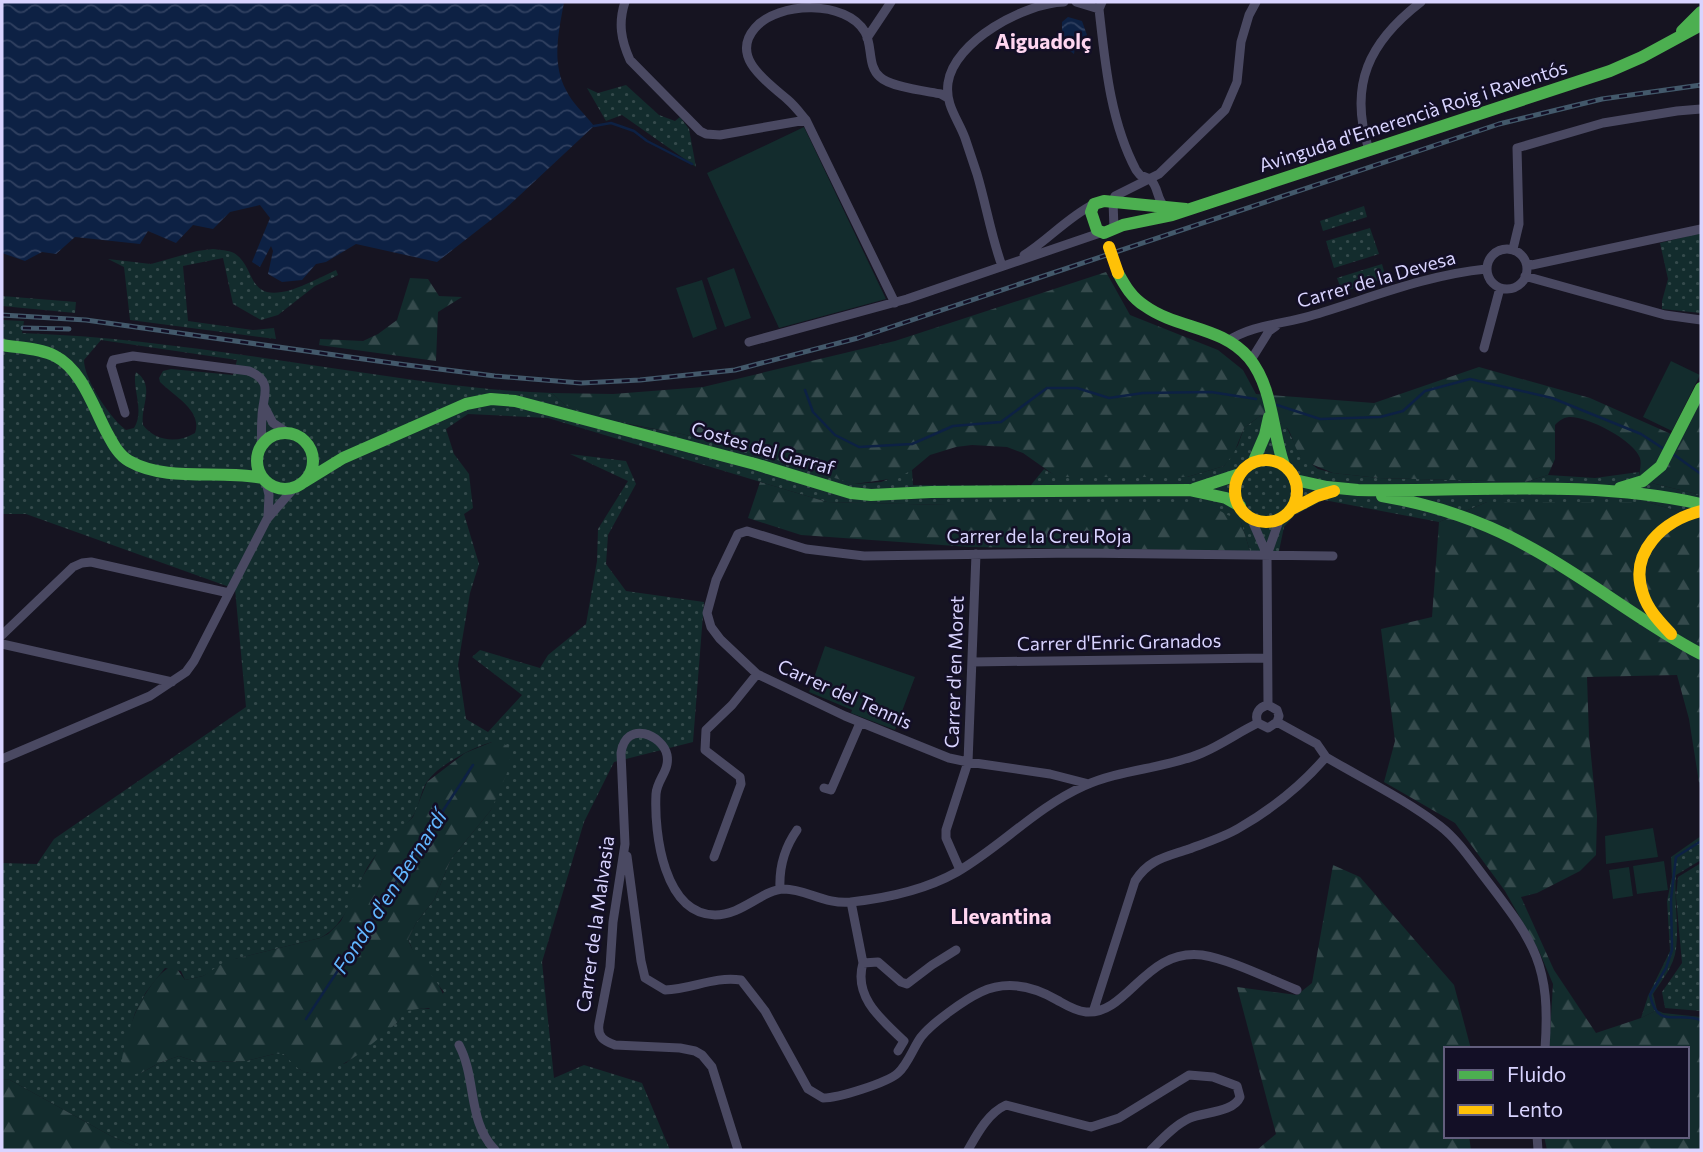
<svg xmlns="http://www.w3.org/2000/svg" width="1703" height="1152" viewBox="0 0 1703 1152" font-family="Commissioner,sans-serif">
  <style>
    .grass { fill: url(#grass-dots); fill-rule: evenodd }
    .forest { fill: url(#forest-firs) }
    .pitch { fill: #132c2d }
    .water { fill: url(#water-waves) }
    .lines { fill: none; stroke-linecap: round; stroke-linejoin: round }
    .stream { stroke: #0d2144; stroke-width: 2.5 }
    .street { stroke: #4a4962; stroke-width: 9 }
    .fast { stroke: #4caf50; stroke-width: 12 }
    .slow { stroke: #ffc107; stroke-width: 12 }
    .rail-casing { stroke: #43596b; stroke-width: 5 }
    .rail { stroke: #130f26; stroke-width: 2.5; stroke-dasharray: 8; stroke-linecap: butt }
    .slow-bridge { stroke: #ffc107; stroke-width: 12 }
    .labels { text-anchor: middle; stroke-width: 5; stroke-linejoin: round; paint-order: stroke }
    .street-label { font-size: 19px; fill: #d9d4ff; stroke: #130f26 }
    .neighbourhood-label { font-size: 21px; font-weight: bold; fill: #ffd6f0; stroke: #130f26 }
    .water-label { font-size: 21px; font-style: italic; fill: #62b6ff; stroke: #130f26 }
  </style>
  <defs>
    <pattern id="grass-dots" width="8" height="8" patternUnits="userSpaceOnUse" patternTransform="scale(1.75)"><rect width="8" height="8" fill="#132c2d"/><path d="M2 2h.1M6 6h.1" fill="none" stroke="#354a4c" stroke-width="1.8" stroke-linecap="round"/></pattern>
    <pattern id="forest-firs" width="22" height="20" patternUnits="userSpaceOnUse" patternTransform="scale(1.75)"><rect width="22" height="20" fill="#132c2d"/><path d="M5 1l3.5 6h-7zM16 11l3.5 6h-7z" fill="#354a4c"/></pattern>
    <pattern id="water-waves" width="16" height="10" patternUnits="userSpaceOnUse" patternTransform="scale(1.75)"><rect width="16" height="10" fill="#0d2144"/><path d="M0 5q4-4 8 0t8 0" fill="none" stroke="#304060"/></pattern>
  </defs>
  <rect width="100%" height="100%" fill="#161421"/>
  <path class="grass" d="M626,85L659,115L675,121L680,117L689,129L696,167L622,115L606,121L587,88L598,93Z
    M1364,206L1367,217L1323,231L1320,221Z
    M1370,228L1379,254L1334,268L1326,241Z
    M1701,233V313L1662,309V301L1668,279L1660,243Z
    M213,249C220,250 228,250 234,253C257,267 245,303 291,290C306,285 321,277 336,270L338,275L315,286L278,315L261,320L233,304L223,258L183,266L188,321L253,330L274,328L276,339L130,320L124,267L108,259L151,264L197,251Z
    M1382,264L1386,278L1342,292L1337,278Z
    M2,296L76,302L75,313L2,306Z
    M2,320L24,321L22,333C133,337 236,354 345,370C414,380 483,391 552,393L565,405L631,425L682,434L768,456L855,484L881,482L912,470L913,485H1031L1044,469L1057,476L1066,477H1187L1224,466L1238,445L1244,428L1260,416L1281,420L1286,426L1300,455L1318,469L1333,473L1379,478L1525,482L1548,475L1595,478L1639,472V480L1701,495V518L1647,502H1487L1439,522L1324,500L1295,515L1284,527L1279,551H1250L1241,522L946,505L827,502L548,418L468,414L446,429L454,454L469,474L473,508L464,514L479,564L470,593L458,665L466,719L488,732L522,695L472,657L480,650L540,668L548,655L586,624L597,561L598,529L628,481L570,454L626,461L636,484L608,535L606,564L626,591L704,602L693,742L614,762L584,822L542,962L554,1078L584,1065L642,1083L670,1150H142L111,1136L10,1080L2,1079V863L37,864L54,839L246,707L235,589L26,514H2ZM101,340L237,360L233,375L171,369L163,371L159,378L160,382C174,396 203,411 195,433C177,444 155,441 143,425C140,406 156,386 136,372L135,376C134,393 144,412 134,428L126,430C111,419 84,380 84,360ZM492,742H501L491,810L451,859L434,900L416,923L408,939L415,956L444,992L429,1009H411L402,1014L398,1022L346,1063L308,1073L299,1069L284,1054H274L246,1061L198,1062L179,1056L159,1063L141,1073L123,1052L135,1013L146,992L165,968L181,971L185,980L203,976L235,959L320,938C347,924 354,893 367,868C378,848 396,837 410,820C419,810 419,797 425,785C434,767 473,747 492,742Z
    M1701,836V860L1676,875C1674,900 1679,926 1676,949C1674,966 1662,980 1653,994L1657,1010L1641,1018L1648,996L1670,951L1667,901L1672,877L1671,857Z
    M1701,863V1011L1665,1008L1662,992L1682,963L1676,897L1678,877Z"/>
  <path class="forest" d="M1106,272L1130,315L1218,350L1243,370L1256,394L1374,403L1479,367L1590,398L1671,434L1701,403V495L1639,480C1639,472 1642,465 1640,458C1634,440 1587,416 1569,417C1562,418 1559,421 1555,425V459L1548,475L1525,482L1379,478L1333,473L1304,461C1284,434 1300,425 1260,416L1244,428L1234,453L1224,466L1187,477H1057L1023,453L1007,447L972,445L956,447L930,455L912,470L897,478L854,484L745,450L682,434L597,418L565,405L552,393L613,394L703,387L895,341Z
    M410,278L428,279L439,296L462,297L438,312L436,361L319,345L320,339L363,341L378,334L397,320Z
    M760,482L827,502L946,505L1207,504L1241,522L1250,551L970,547L801,535L748,518Z
    M1487,502H1647L1701,518V795L1689,719L1677,675L1587,677L1589,736L1597,816L1596,855L1580,871L1537,893L1521,897L1554,970L1596,1033L1641,1018L1657,1010L1663,1013L1701,1017V1150H1547L1544,1136H1687V1049H1549L1553,984L1539,951L1505,891L1455,823L1384,782L1395,741L1381,629L1432,617L1439,522Z
    M492,742H501L509,747L510,766L491,810L451,859L434,900L416,923L408,939C415,963 441,977 445,1002C430,1015 407,1001 398,1022C376,1040 340,1076 309,1073C299,1072 290,1061 284,1054H274L246,1061L198,1062L179,1056L159,1063L141,1073L130,1075L122,1070C119,1041 147,975 174,965L185,980L203,976L226,961L320,938L328,934L341,921L363,876L379,850L413,817L427,782L465,753Z
    M1333,865L1360,877L1454,985L1471,1049H1446V1136H1469L1471,1150H1257L1276,1134L1237,987L1297,995L1312,983Z
    M2,1079L10,1080L111,1136L142,1150H2Z"/>
  <path class="pitch" d="M804,127L886,299L779,328L707,173Z
    M734,268L751,318L725,327L707,278Z
    M702,280L717,329L693,338L676,288Z
    M1671,361L1700,375L1672,431L1643,417Z
    M825,646L915,677L895,730L851,713L852,710L809,692Z
    M1653,828L1658,857L1606,864L1605,836Z
    M1664,861L1668,890L1637,894L1633,866Z
    M1629,867L1633,896L1613,899L1609,870Z"/>
  <path class="water" d="M2,2H564C559,31 551,62 566,90C572,103 585,114 594,126L505,209L437,262L356,244L326,262L316,264L302,280L282,282L268,274L273,251L271,246L260,267L252,262L270,218L260,205L230,212L213,229L193,225L176,243L148,231L140,244L75,237L56,254L42,252L25,261L2,253Z
    M1068,17L1082,21L1087,35L1075,48L1074,54L1070,51L1071,48L1065,45L1062,35V22Z"/>
  <g class="lines">
    <path class="stream" d="M594,126L611,123L634,131L647,141L692,164
      M805,390L813,412L835,435L859,447L912,444L953,426L1001,422L1047,388H1077L1109,398L1143,393L1211,392L1256,399
      M1277,405L1320,419L1380,417L1403,411L1425,391L1470,379L1552,398L1641,434L1664,449
      M1673,454L1701,474
      M1701,841L1676,857L1671,899L1672,950L1666,968L1650,995C1658,1030 1675,1011 1701,1020
      M306,1019L473,765"/>
    <path class="street" d="M625,2C618,23 621,40 630,60L700,131L706,134L720,135L806,120
      M1076,2L1099,9
      M1102,2L1099,9C1105,62 1110,121 1136,170L1140,175L1150,179
      M867,38L891,2
      M1369,150C1348,85 1369,42 1421,2
      M1150,179C1159,187 1156,199 1165,207
      M1114,229L1113,201L1115,196L1159,174L1225,110L1237,82L1241,42L1249,15L1256,2
      M1487 269a20 20 0 1 1 40 0a20 20 0 1 1-40 0Z
      M1513,249L1519,224L1517,148L1603,123L1677,111L1701,109
      M1024,255C1048,240 1068,217 1094,204
      M1526,263L1532,265L1701,229
      M1002,266C991,236 986,204 977,174C973,162 969,150 965,138C958,119 945,105 948,83C954,41 1025,3 1064,2
      M1525,276L1665,315L1701,320
      M895,303L806,120C800,113 795,106 788,100C769,83 729,58 755,28C778,1 847,0 865,32C873,46 867,66 880,77C890,87 926,91 941,94L948,98
      M1228,341C1251,325 1284,324 1310,316C1368,299 1425,275 1486,269
      M749,342L907,299L1100,233
      M1484,348L1500,288
      M1251,360L1269,331L1276,326
      M264,406L273,423L288,433
      M125,413L111,366L113,360L133,356L249,371C275,382 262,397 262,417C261,427 262,436 261,446
      M266,482L269,495L268,517
      M1251,518L1267,555
      M2,635L73,567L82,563L91,562L229,593
      M2,644L172,682
      M972,662L1266,658
      M1268,705L1267,555L1280,518
      M1268,705L1277,710L1279,716L1277,722
      M1277,722L1317,744L1326,757C1363,779 1405,799 1440,826C1458,840 1471,860 1485,878C1535,943 1551,965 1545,1049
      M1258,723C1254,714 1259,707 1268,705
      M1258,723L1268,728L1277,722
      M2,759L150,696L186,672L194,661L267,519L294,488
      M1089,784L1050,774L968,762L949,758L845,716L757,674L720,639L711,627L707,613L716,580L738,534L747,531L806,549L864,556L1078,553L1333,556
      M824,788L831,790L860,723
      M627,856L641,961L645,978L665,990C692,989 714,976 741,980L765,1011L808,1089L823,1098C838,1098 887,1083 898,1073C908,1064 913,1048 921,1037C932,1023 964,1000 981,992C1007,980 1033,986 1057,1000C1066,1005 1075,1011 1086,1012C1128,1015 1145,948 1202,955C1232,960 1269,979 1297,990
      M714,857L741,784L740,777L705,750L706,730L732,705L757,674
      M960,870L946,838V830L968,762L976,554
      M780,889C779,868 785,847 797,830
      M851,902L863,963C853,997 882,1020 904,1041L898,1051
      M863,963L878,962L901,982L907,984L932,965L956,950
      M1093,1012L1135,881C1149,859 1166,857 1189,849C1205,843 1224,837 1239,828C1272,809 1301,786 1326,757
      M459,1045C477,1079 467,1121 495,1150
      M1537,1136L1538,1150
      M738,1150L712,1067L702,1055L695,1051L680,1048L615,1045C604,1041 597,1037 599,1024L610,967L613,922L625,844L621,753C626,719 663,735 667,755C670,771 657,779 656,794C654,834 664,914 715,915C742,915 762,890 784,889C806,889 826,905 851,902C888,898 925,890 957,872C1002,846 1035,808 1084,786C1121,769 1165,769 1202,753C1221,745 1239,732 1258,723
      M968,1150C977,1134 988,1113 1006,1105L1091,1127L1119,1118L1189,1075L1213,1077L1237,1086L1240,1097C1234,1112 1205,1112 1190,1118C1175,1125 1163,1138 1151,1150"/>
    <path class="fast" d="M1682,31L1701,12
      M1186,209L1104,201L1094,204L1091,212L1097,230L1104,233L1123,225L1172,215L1610,71L1642,57L1701,25
      M1118,273C1125,286 1132,298 1145,306C1177,329 1222,326 1249,358C1273,387 1272,431 1284,465
      M2,345C19,348 39,348 55,356C81,369 93,406 106,431C112,442 118,455 129,461C168,483 220,469 262,478
      M257 461a28 28 0 1 1 56 0a28 28 0 1 1-56 0Z
      M1253,463L1265,435L1269,417
      M1295,480L1327,487L1358,490C1473,492 1588,479 1701,504
      M304,482L343,458L466,404L491,399L515,401L755,464L851,493L871,495L931,492L1189,490L1226,498L1240,506
      M1620,488L1643,481L1661,466L1701,388
      M1194,489L1240,474
      M1382,496C1435,505 1486,522 1533,549C1591,581 1642,623 1701,654"/>
    <path class="slow" d="M1235 491a31 31 0 1 1 62 0a31 31 0 1 1-62 0Z
      M1292,509L1317,496L1334,491
      M1671,634C1660,622 1648,610 1643,594C1628,552 1664,520 1701,511"/>
    <defs>
      <path id="rail" d="M2,315L86,320L399,364L495,376L581,383L640,380L735,370L858,338L1499,124L1602,99L1701,85
        M23,328L69,329"/>
    </defs>
    <use href="#rail" class="rail-casing"/>
    <use href="#rail" class="rail"/>
    <path class="slow-bridge" d="M1109,247L1118,273"/>
  </g>
  <g class="labels">
    <g class="street-label">
      <text transform="translate(1413 116) rotate(-18)" y="7">Avinguda d'Emerencià Roig i Raventós</text>
      <text transform="translate(1376 279) rotate(-16)" y="7">Carrer de la Devesa</text>
      <text transform="translate(763 448) rotate(16)" y="7">Costes del Garraf</text>
      <text x="1039" y="543">Carrer de la Creu Roja</text>
      <text transform="translate(1119 642) rotate(-1)" y="7">Carrer d'Enric Granados</text>
      <text transform="translate(954 672) rotate(-88)" y="7">Carrer d'en Moret</text>
      <text transform="translate(845 694) rotate(24)" y="7">Carrer del Tennis</text>
      <text transform="translate(595 924) rotate(-82)" y="7">Carrer de la Malvasia</text>
    </g>
    <g class="neighbourhood-label">
      <text x="1043" y="49">Aiguadolç</text>
      <text x="1001" y="924">Llevantina</text>
    </g>
    <g class="water-label">
      <text transform="translate(390 892) rotate(-57)" y="7">Fondo d'en Bernardí</text>
    </g>
  </g>
  <rect width="1703" height="1152" fill="none" stroke="#d9d4ff" stroke-width="7"/>
  <rect x="1444" y="1047" width="245" height="91" fill="#130f26" stroke="#625e7d" stroke-width="2"/>
  <rect x="1458" y="1070" width="35" height="10" fill="#4caf50" stroke="#625e7d" stroke-width="2"/>
  <text x="1507" y="1082" font-size="21" fill="#d9d4ff">Fluido</text>
  <rect x="1458" y="1105" width="35" height="10" fill="#ffc107" stroke="#625e7d" stroke-width="2"/>
  <text x="1507" y="1117" font-size="21" fill="#d9d4ff">Lento</text>
</svg>
